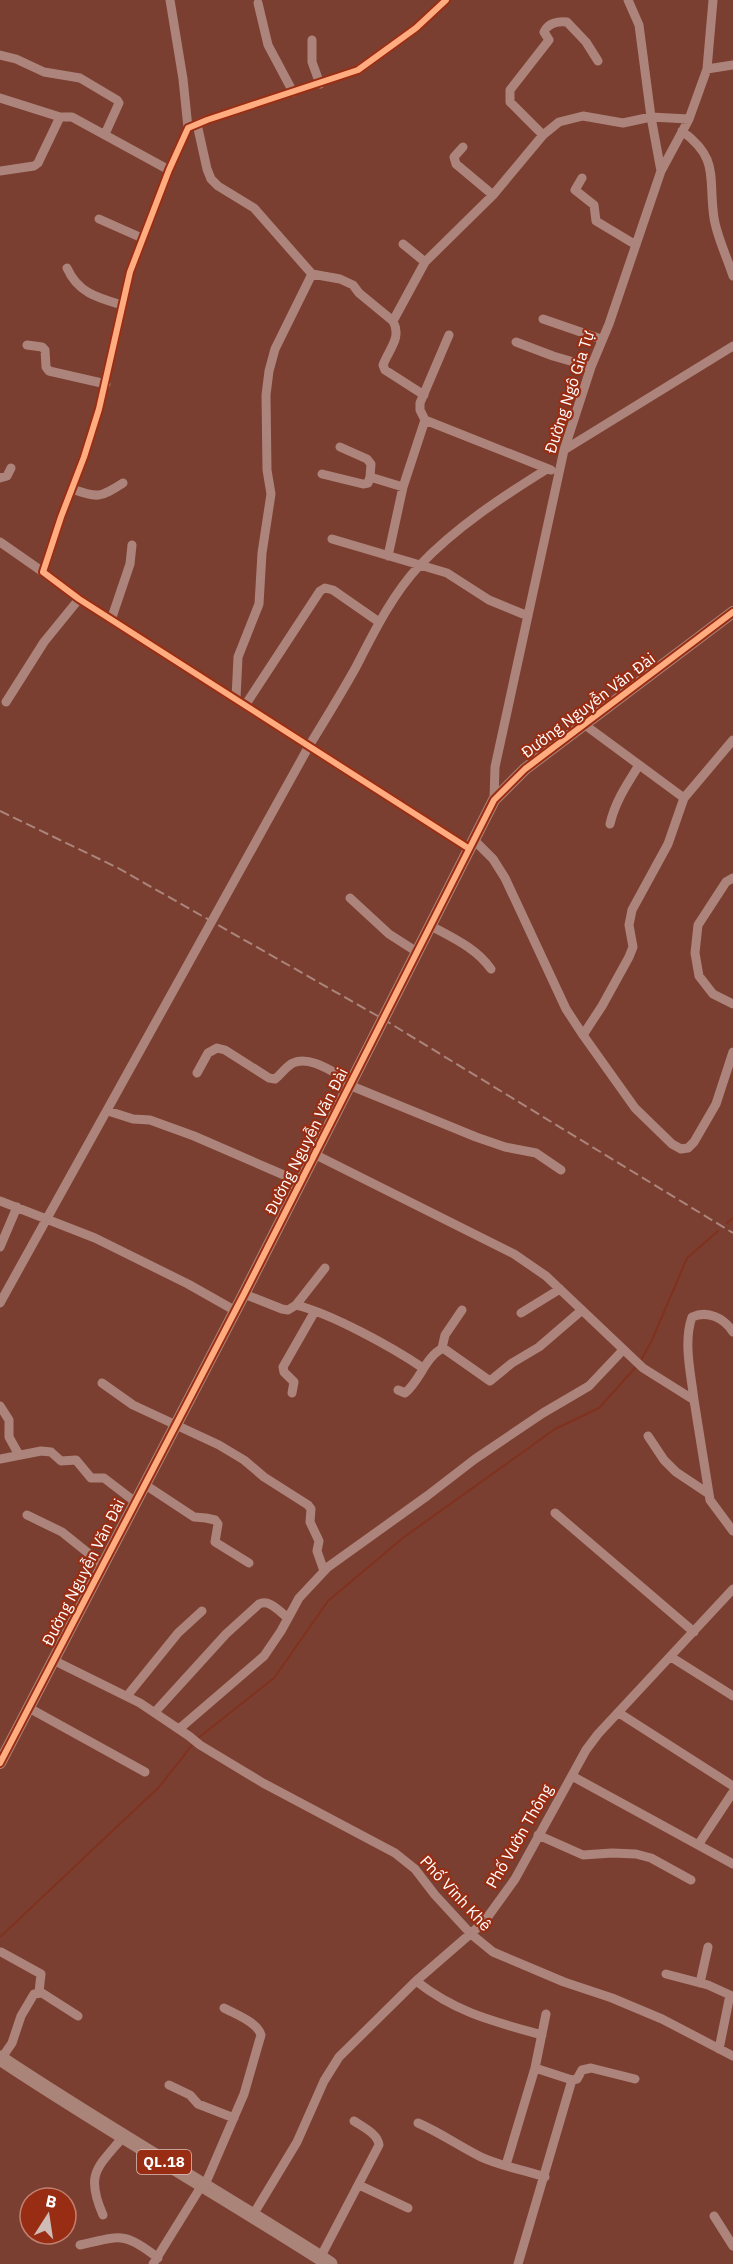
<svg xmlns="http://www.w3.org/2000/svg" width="733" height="2264" viewBox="0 0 733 2264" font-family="'IBM Plex Sans',sans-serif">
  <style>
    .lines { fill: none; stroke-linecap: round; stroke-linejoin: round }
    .stream { stroke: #80321e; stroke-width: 2 }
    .minor { stroke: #ad847b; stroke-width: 9 }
    .tertiary { stroke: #ad847b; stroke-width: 12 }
    .primary { stroke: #aa8379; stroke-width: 15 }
    .rail { stroke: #ab857c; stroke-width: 2; stroke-dasharray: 10 4.5; stroke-linecap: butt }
    .cycleway-casing { stroke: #982d13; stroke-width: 10 }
    .cycleway { stroke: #ffac80; stroke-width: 6 }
    .labels { text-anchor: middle; stroke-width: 4.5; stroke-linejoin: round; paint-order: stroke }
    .shield { fill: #982d13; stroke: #e0c0b8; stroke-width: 1.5 }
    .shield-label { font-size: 15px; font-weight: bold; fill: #fff }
    .street-label { font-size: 16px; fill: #fff; stroke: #982d13 }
  </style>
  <rect width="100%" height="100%" fill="#7a3f31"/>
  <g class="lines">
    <path class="stream" d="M727,1223L733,1218
      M640,1362L652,1340L687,1258L718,1231
      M197,1739L274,1678L328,1601L404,1537L555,1429L599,1408L636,1367
      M0,1937L159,1787L193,1744"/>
    <path class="minor" d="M170,0L183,79L188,128
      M446,0L416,28L358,70L207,120L188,128L169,170L130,272L99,409L84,457L61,517L43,572L79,599L468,848
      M258,3L268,45L293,92
      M312,40V62L320,84
      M0,55L16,59L44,72L80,78L117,100L119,103L105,134
      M707,69L733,65
      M0,98L60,117
      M197,124L207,169L211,179L218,186L254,208L312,274L340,279L353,285L359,293L393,321L425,262L493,195L543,135L559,122L583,116L623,123L651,117L689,119
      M682,131C720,159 708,177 714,218C717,237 727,257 733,276
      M543,135L510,102V90L549,40L544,32C548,23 558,21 567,22L586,42L598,61
      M463,147L454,157L456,164L493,195
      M0,171L34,166L38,163L60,117H72L169,170
      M661,171L689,119L707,69L713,0
      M582,178L575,190L594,205L596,221L636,245
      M99,219L142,238
      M403,244L425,262
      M67,268C78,293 98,298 122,305
      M543,319L601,339
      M393,321C402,338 389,349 383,365L385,370L424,395
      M516,342L553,356L591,367
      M27,345L42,347L45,350L46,367L49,371L106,384
      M425,420L551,470
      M340,447L367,459L371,464L370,477
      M564,450L733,346
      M322,474L363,484L368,483L370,477L403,487
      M0,478L7,476L11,468
      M72,489C98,498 100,498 123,483
      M332,539L447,573L489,600L528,616
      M0,542L43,572
      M388,556L403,487L425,420L420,410V403L449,335
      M111,620L130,564L132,545
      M236,698L238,657L259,604L262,553L271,494L267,470L266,395L269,371L275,349L312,274
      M6,702L44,642L79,599
      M246,704L320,591L325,588L333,590L379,622
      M585,725L684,798L733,740
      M494,800L495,767L564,450L591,367L609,324L661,171L651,117L639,25L628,0
      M610,824C615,802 627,784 639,765
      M473,839L493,859L505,878L566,1009L583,1035L635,1108L672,1144L681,1149L688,1148L694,1142L716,1104L733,1052
      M733,878L726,882L698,925L695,953L699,976L713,994L733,1004
      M350,898L389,934L417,952
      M431,926C453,938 476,948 491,969
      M583,1035L602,1006L629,957L633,947L629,925L632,910L668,844L684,798
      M197,1073L208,1053L217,1048L225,1050L269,1078L275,1079C282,1074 285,1067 293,1063C311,1055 335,1074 350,1081
      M349,1085L476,1137L505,1147L536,1153L561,1170
      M108,1111L133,1119L150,1120L194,1136L300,1182
      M314,1154L514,1254L546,1276L643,1368L694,1400L710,1500L733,1531
      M0,1201L95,1238L188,1284L234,1310
      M0,1247L17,1207
      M244,1294L282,1309L288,1310L296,1305C332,1314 392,1347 423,1368
      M0,1303L309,746C325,720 341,694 356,667C374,632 392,595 419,566C456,527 502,497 547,469
      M296,1305L325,1268
      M521,1313L560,1289
      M442,1348L445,1335L462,1310
      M102,1383L133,1405L219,1445L244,1460L264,1477L308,1505L311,1509L310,1522L319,1541L317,1551L324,1571
      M398,1390L405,1393C420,1381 425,1357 443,1348L490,1381L512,1363L539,1347L582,1310
      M292,1393L294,1382L284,1372L283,1367L315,1311
      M694,1400C691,1374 683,1342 692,1317C708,1310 724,1318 733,1332
      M0,1406L9,1420V1437L19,1455
      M648,1436L664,1460L676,1472L709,1494
      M0,1459L41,1451L51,1452L61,1461L76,1460L91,1478H104L134,1501
      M144,1484L194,1517L206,1518L215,1520L218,1524L215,1542L249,1563
      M555,1513L694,1632
      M27,1515L62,1532L103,1565
      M671,1657L733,1696
      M53,1660L140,1703L189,1736L200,1745L263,1783L395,1853L415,1869L435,1895L471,1934L493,1952L564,1982L612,1998L662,2019L733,2056
      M127,1696L178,1633L202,1611
      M29,1708L145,1772
      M155,1712L226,1634L259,1604C269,1599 279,1611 288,1618
      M619,1713L733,1786
      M179,1729L264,1656L281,1631L299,1598L328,1567L427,1496L475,1459L543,1413L589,1386L623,1350
      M572,1776L733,1864
      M538,1835L583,1855L612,1853L636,1854L651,1858L691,1880
      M698,1845L733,1792
      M1,1952L41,1974L39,1992
      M666,1974L708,1985L730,1995L719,2049
      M416,1981C457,2013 492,2021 542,2035
      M700,1983L708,1947
      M1,2059L12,2043L21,2016L34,1994L42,1993L78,2016
      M535,2068L572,2080L577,2079L582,2070L591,2068L635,2079
      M169,2085L190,2095L198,2104L234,2118
      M418,2123C441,2133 459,2146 481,2157C500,2166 524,2170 545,2177
      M506,2165L535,2068L546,2014
      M359,2185L408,2208
      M204,2187L244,2094L261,2035C257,2022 235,2014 224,2008
      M103,2215C85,2174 97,2168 123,2137
      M253,2215L297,2142L324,2081L339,2057L416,1981L484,1922L515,1879L586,1750L598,1734L733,1589
      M714,2216L733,2246
      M80,2245C120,2236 124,2231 158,2258
      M320,2258L379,2145C378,2134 363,2127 354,2121
      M153,2264L202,2185
      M518,2264L572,2080"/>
    <path class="tertiary" d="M0,1763L244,1294L494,800L525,769L733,612"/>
    <path class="primary" d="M0,2058C108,2130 221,2194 330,2264"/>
    <path class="rail" d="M0,811L118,868L383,1019L733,1233"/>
    <defs>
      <path id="cycleway" d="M446,0L416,28L358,70L207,120L188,128L169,170L130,272L99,409L84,457L61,517L43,572L79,599L468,848
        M0,1763L244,1294L494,800L525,769L733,612"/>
    </defs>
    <use href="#cycleway" class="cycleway-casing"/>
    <use href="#cycleway" class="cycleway"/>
  </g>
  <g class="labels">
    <rect class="shield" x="137" y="2150" width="54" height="24" rx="4.5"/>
    <g class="shield-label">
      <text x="164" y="2167">QL.18</text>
    </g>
    <g class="street-label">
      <text transform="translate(569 392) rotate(-72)" y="6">Đường Ngô Gia Tự</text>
      <text transform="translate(588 705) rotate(-37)" y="6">Đường Nguyễn Văn Đài</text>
      <text transform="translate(306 1141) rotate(-63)" y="6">Đường Nguyễn Văn Đài</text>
      <text transform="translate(83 1572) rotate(-63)" y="6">Đường Nguyễn Văn Đài</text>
      <text transform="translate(519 1836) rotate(-60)" y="6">Phố Vườn Thông</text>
      <text transform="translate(456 1893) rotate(47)" y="6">Phố Vĩnh Khê</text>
    </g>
  </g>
  <g transform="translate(48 2216) rotate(12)"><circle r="28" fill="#982d13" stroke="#c18171" stroke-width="1.5"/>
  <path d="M0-4.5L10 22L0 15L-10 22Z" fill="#d0bcb7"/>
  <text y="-9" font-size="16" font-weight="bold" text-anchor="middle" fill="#ffffff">B</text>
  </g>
</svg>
